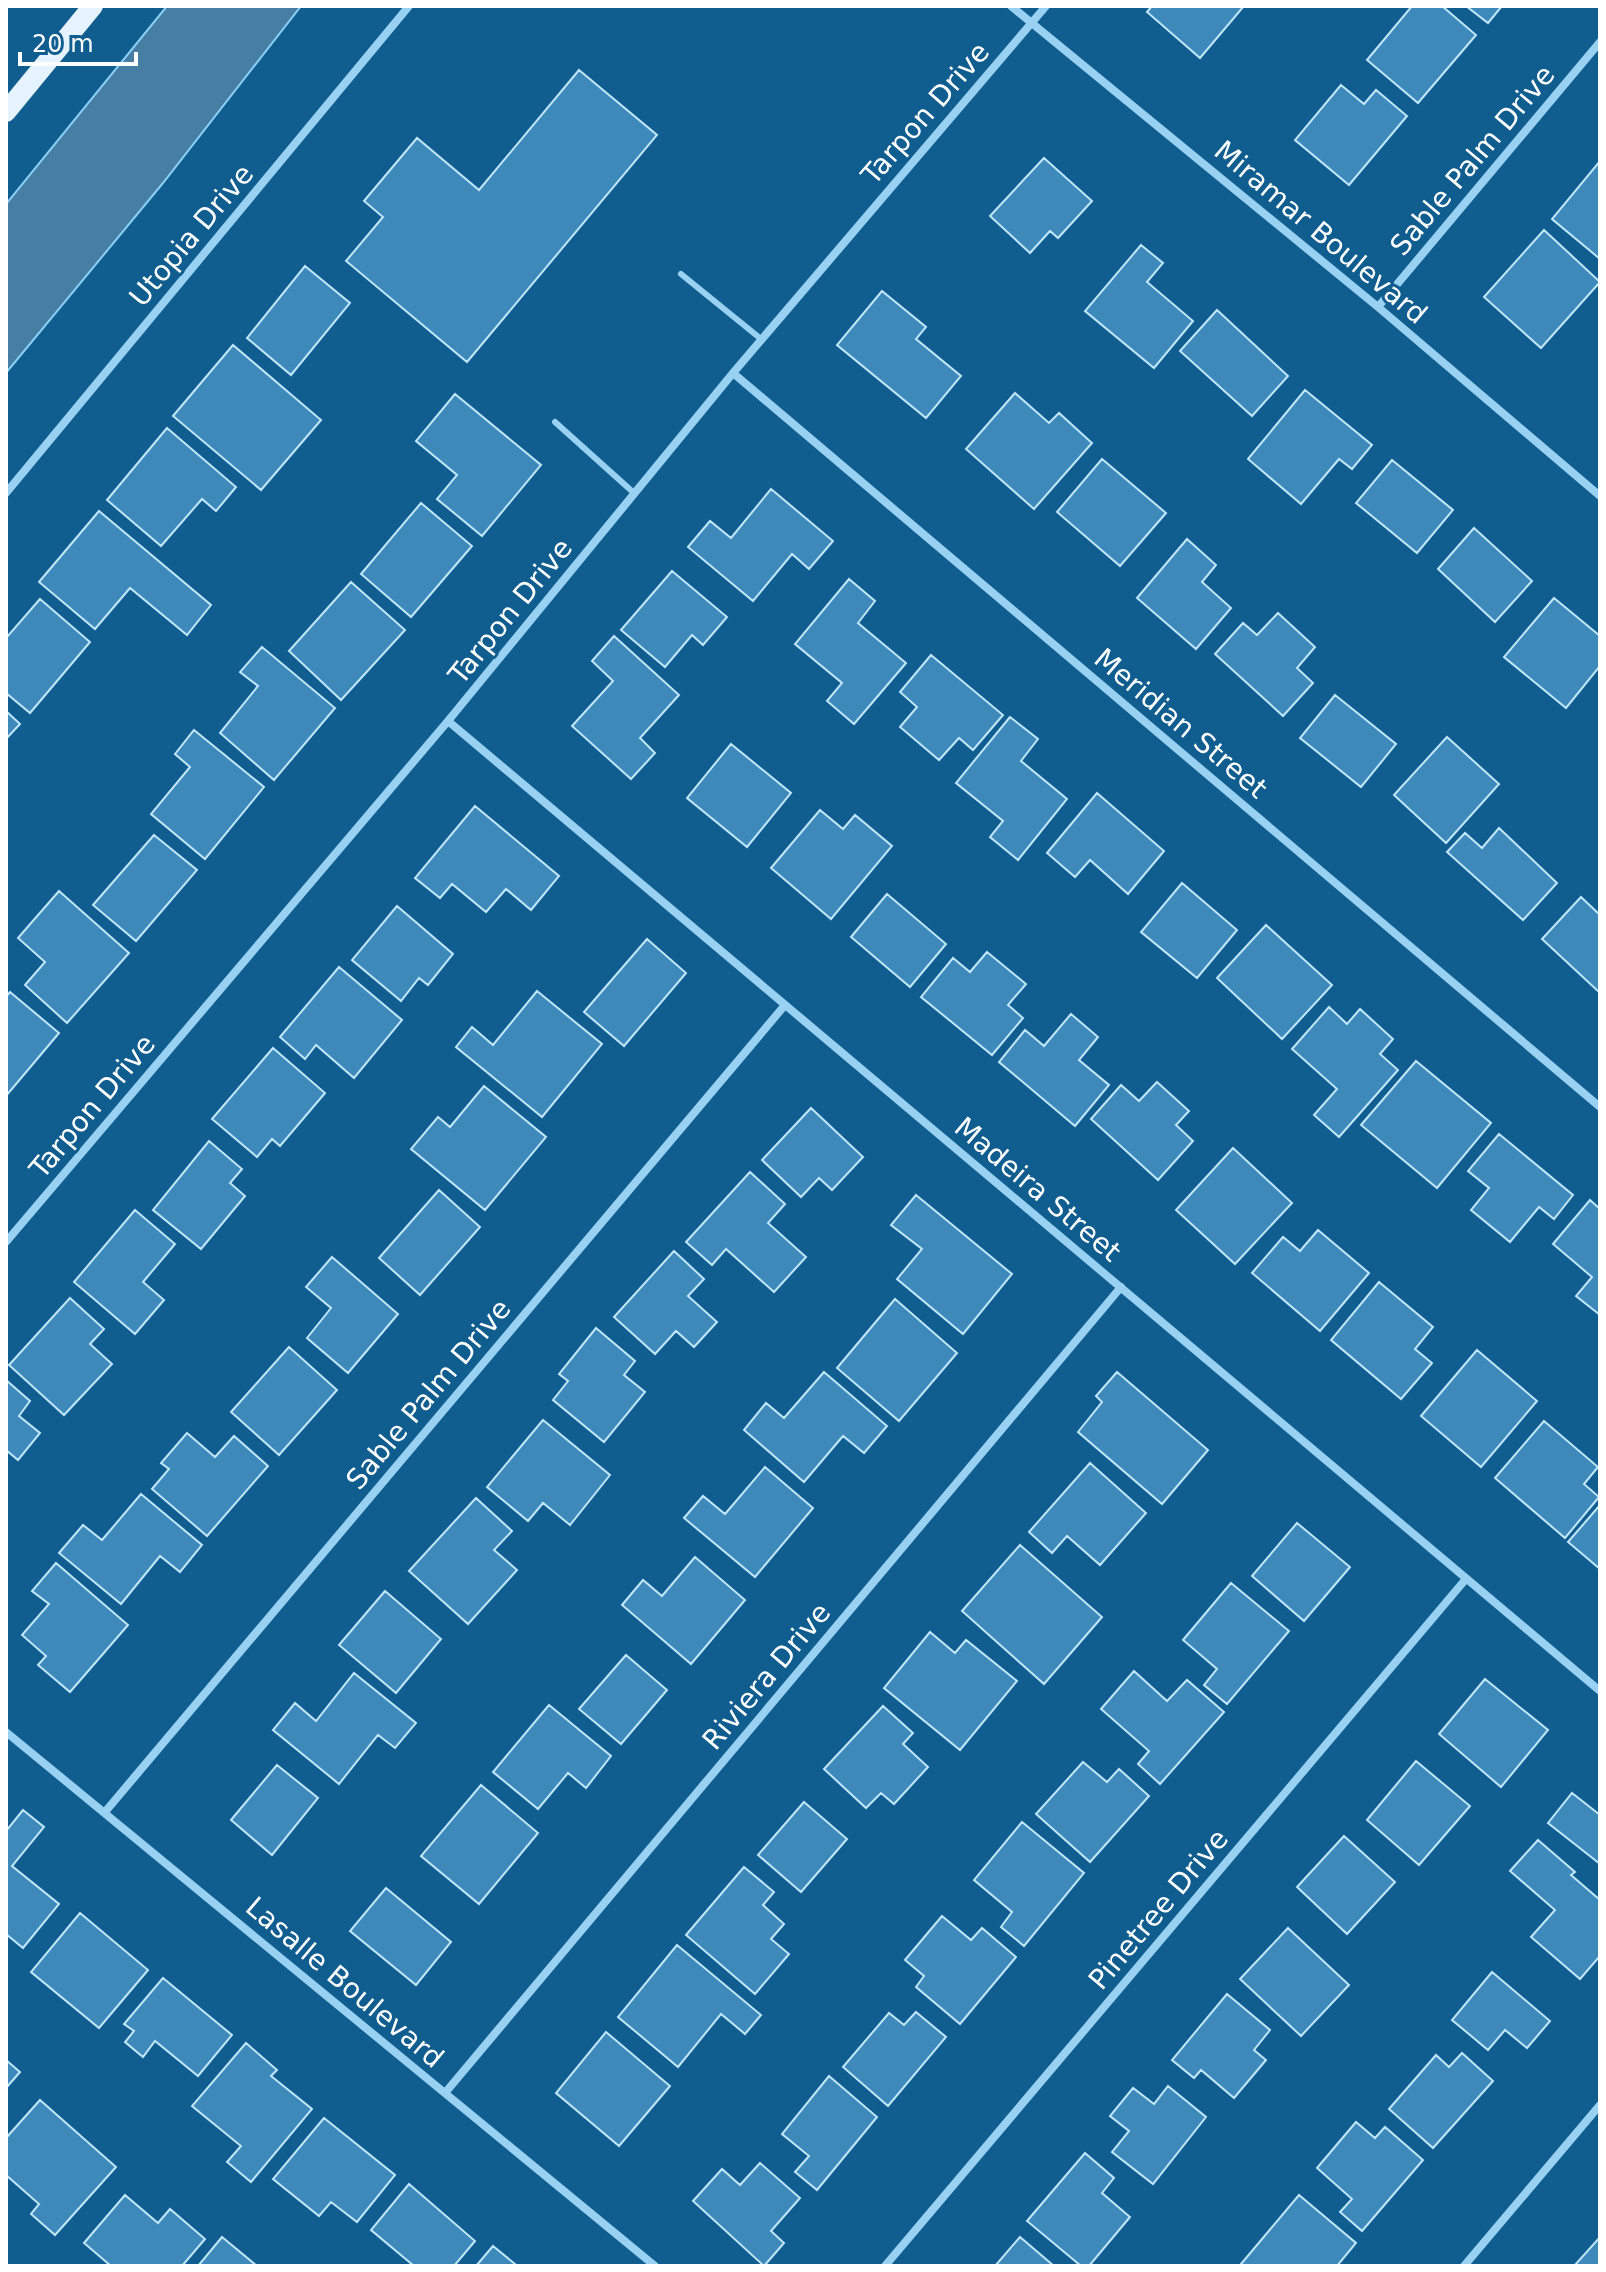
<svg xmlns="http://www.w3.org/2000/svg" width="1606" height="2272" viewBox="0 0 1606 2272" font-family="'DejaVu Sans',sans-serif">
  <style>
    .water { fill: #477fa4; stroke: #8acff7; stroke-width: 2 }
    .building { fill: #3d8aba; stroke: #c0e6fe; stroke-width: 2 }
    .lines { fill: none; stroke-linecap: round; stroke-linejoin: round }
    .lane { stroke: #99d1f3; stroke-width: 6 }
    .street { stroke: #99d1f3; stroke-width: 8 }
    .primary { stroke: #e5f3ff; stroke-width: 20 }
    .labels { text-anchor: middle; stroke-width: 6; stroke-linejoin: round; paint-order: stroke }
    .street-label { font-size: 28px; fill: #fff; stroke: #105d8f }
  </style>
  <rect width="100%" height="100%" fill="#105d8f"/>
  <path class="water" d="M167,6H301L163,183L6,373V204Z"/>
  <path class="building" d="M1152,6H1244L1200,58L1147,12Z
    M1412,6H1442L1476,35L1418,103L1367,60Z
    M1466,6H1502L1488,23Z
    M579,70L657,135L467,362L346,261L383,217L364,201L417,138L479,190Z
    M1341,85L1364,104L1376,90L1407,116L1349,185L1295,140Z
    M1044,158L1092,201L1058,238L1050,231L1030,253L990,216Z
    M1600,161V259L1552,219Z
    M1544,230L1600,282L1541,348L1484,297Z
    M1141,245L1163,263L1147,282L1193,321L1154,368L1085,311Z
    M305,266L350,303L291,375L247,338Z
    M882,291L926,327L916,339L961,376L926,418L837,345Z
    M1217,310L1288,376L1252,416L1180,351Z
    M233,345L321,420L261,490L173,416Z
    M1305,390L1372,445L1352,469L1339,459L1301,504L1248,459Z
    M1015,393L1049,423L1059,413L1092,443L1034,509L966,449Z
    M455,394L541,465L482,536L437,499L457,475L416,441Z
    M167,428L236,487L216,511L202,499L161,546L107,500Z
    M1102,459L1166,513L1120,566L1057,512Z
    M1392,460L1453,510L1417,553L1356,503Z
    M771,489L833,541L809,569L792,554L753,601L688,547L710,521L731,538Z
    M421,503L472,546L411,617L361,574Z
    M99,511L211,605L187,635L130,588L95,629L39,582Z
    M1474,528L1532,581L1495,622L1438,569Z
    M1187,539L1216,565L1202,582L1231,608L1196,649L1137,598Z
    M672,571L727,617L703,645L692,635L665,667L621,630Z
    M849,579L875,601L858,623L906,663L854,724L827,701L842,683L795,644Z
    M351,582L405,630L341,700L289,651Z
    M1554,598L1600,636V666L1566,708L1504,657Z
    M40,599L90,642L30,713L6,693V638Z
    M1278,613L1315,647L1297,668L1313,683L1283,716L1215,654L1243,623L1257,635Z
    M614,636L679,695L640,738L655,753L631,779L572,726L613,681L592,661Z
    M262,647L335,708L274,780L220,733L258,686L240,672Z
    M931,655L1003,715L973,750L959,738L939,760L900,727L917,707L900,692Z
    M1335,695L1396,744L1361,787L1300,738Z
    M6,711L20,724L6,739Z
    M1010,717L1038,739L1021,761L1067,799L1018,860L990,837L1003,821L956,783Z
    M194,730L264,787L205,859L151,814L190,767L175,754Z
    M1447,737L1499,784L1446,843L1394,795Z
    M731,744L791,793L747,847L687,798Z
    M1097,793L1164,851L1128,894L1090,860L1075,877L1047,853Z
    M475,806L559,876L531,910L506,889L486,912L452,884L440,898L415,878Z
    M820,810L843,829L855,815L892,846L831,919L771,868Z
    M1499,828L1557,883L1523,920L1447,852L1465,833L1482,848Z
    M154,835L197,870L136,941L93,905Z
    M1182,883L1237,930L1197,978L1141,932Z
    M59,891L129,953L67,1023L25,985L45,962L18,938Z
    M887,894L946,944L910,987L851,937Z
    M1581,897L1600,915V993L1542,939Z
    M397,906L453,954L428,985L419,978L401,1001L352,960Z
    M1266,925L1332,985L1282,1039L1217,978Z
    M647,939L686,973L624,1046L584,1012Z
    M987,952L1026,984L1008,1005L1023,1018L992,1055L921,997L953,958L970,972Z
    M339,967L402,1020L354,1078L316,1045L305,1059L280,1037Z
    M537,991L602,1044L542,1117L456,1047L472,1027L493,1045Z
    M10,992L59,1033L6,1096V997Z
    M1329,1007L1347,1024L1360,1009L1393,1039L1380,1054L1398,1070L1339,1137L1314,1115L1337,1089L1292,1049Z
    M1071,1014L1098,1037L1079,1060L1109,1085L1075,1126L999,1062L1025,1030L1044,1046Z
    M273,1048L325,1093L280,1146L272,1139L257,1157L212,1119Z
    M1416,1061L1491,1123L1437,1188L1361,1125Z
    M1157,1082L1189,1111L1176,1125L1193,1141L1158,1180L1091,1119L1121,1085L1139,1101Z
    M484,1086L546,1137L485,1210L411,1149L438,1117L450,1127Z
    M811,1108L863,1157L832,1190L819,1178L801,1197L762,1160Z
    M1499,1134L1573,1195L1554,1219L1539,1207L1510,1242L1471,1210L1489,1188L1468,1171Z
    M209,1141L242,1169L230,1183L245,1196L201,1249L153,1210Z
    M1233,1148L1292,1203L1235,1264L1176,1210Z
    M750,1172L785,1204L768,1223L806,1257L774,1292L726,1249L712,1265L686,1242Z
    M439,1190L480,1227L420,1295L379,1258Z
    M916,1195L1012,1274L963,1334L897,1279L922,1249L891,1225Z
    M1590,1200L1600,1209V1315L1576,1296L1592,1277L1553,1244Z
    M135,1210L175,1244L143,1282L164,1300L135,1334L74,1282Z
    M1318,1230L1369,1273L1320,1331L1252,1273L1283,1237L1300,1251Z
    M674,1251L704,1279L688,1296L717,1322L694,1347L676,1331L655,1354L614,1317Z
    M332,1257L398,1314L348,1373L307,1338L331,1308L306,1287Z
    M1379,1282L1433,1327L1415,1349L1432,1363L1401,1399L1331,1340Z
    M70,1298L104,1329L90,1344L112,1364L64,1415L9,1365Z
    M895,1299L957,1353L899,1421L837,1368Z
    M596,1328L635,1361L624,1375L645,1392L604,1442L553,1400L568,1381L559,1374Z
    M289,1347L337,1390L279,1455L231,1412Z
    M1477,1350L1537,1401L1481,1467L1421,1416Z
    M824,1372L887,1426L864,1453L843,1436L804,1482L744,1430L766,1403L784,1418Z
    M1117,1372L1208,1450L1162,1504L1078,1432L1102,1402L1096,1396Z
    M6,1380L30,1401L19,1416L40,1433L18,1460L6,1450Z
    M543,1420L610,1475L570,1525L543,1503L528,1521L487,1487Z
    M1544,1421L1598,1467L1584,1484L1599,1497L1565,1538L1495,1478Z
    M187,1433L215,1457L234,1436L268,1466L207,1536L152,1489L169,1469L161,1463Z
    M1090,1463L1146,1513L1100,1565L1067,1536L1052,1553L1029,1532Z
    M765,1467L813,1508L755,1577L684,1518L703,1496L725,1514Z
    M141,1494L202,1545L180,1572L160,1556L121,1604L59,1553L83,1525L102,1540Z
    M476,1498L512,1531L494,1550L517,1570L468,1624L409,1571Z
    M1600,1505V1569L1568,1542Z
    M1297,1523L1350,1567L1304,1621L1252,1576Z
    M1020,1545L1102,1617L1044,1684L962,1611Z
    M695,1557L745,1600L691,1664L622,1605L643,1580L662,1596Z
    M56,1563L128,1625L70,1692L38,1665L46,1656L22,1635L49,1604L32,1591Z
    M1231,1583L1289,1631L1227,1704L1204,1685L1217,1669L1183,1640Z
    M385,1591L441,1639L396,1693L339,1645Z
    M930,1632L955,1653L966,1640L1017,1681L960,1750L884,1688Z
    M626,1655L667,1690L621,1744L579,1709Z
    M1134,1671L1167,1701L1187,1680L1224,1712L1160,1784L1138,1764L1149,1751L1101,1709Z
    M354,1673L416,1723L395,1748L378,1735L339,1784L273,1730L295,1703L316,1721Z
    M1485,1679L1548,1730L1501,1787L1439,1734Z
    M549,1705L611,1756L586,1788L568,1773L538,1809L493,1772Z
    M883,1706L913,1733L903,1744L928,1767L894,1804L881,1793L866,1808L824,1769Z
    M1416,1761L1470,1806L1419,1865L1367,1820Z
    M1083,1762L1107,1782L1119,1769L1149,1796L1090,1862L1036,1814Z
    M277,1765L318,1798L272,1855L231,1820Z
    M481,1785L538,1833L479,1904L421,1856Z
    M1572,1793L1600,1815V1864L1548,1823Z
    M804,1802L847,1839L801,1892L758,1855Z
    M23,1810L44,1827L12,1866L59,1904L23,1948L6,1934V1831Z
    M1022,1822L1084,1873L1024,1946L1001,1927L1012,1912L974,1880Z
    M1344,1836L1395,1882L1347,1934L1297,1887Z
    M1538,1840L1575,1872L1571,1875L1600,1900V1956L1580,1979L1531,1937L1555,1910L1510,1871Z
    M744,1867L774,1892L763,1905L784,1924L771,1939L789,1954L755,1994L686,1935Z
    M386,1888L451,1942L416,1985L350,1931Z
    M80,1913L148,1970L99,2028L31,1972Z
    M942,1916L971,1940L982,1928L1016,1957L960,2024L916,1987L924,1976L905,1960Z
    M1288,1928L1349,1985L1301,2036L1240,1979Z
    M677,1945L761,2015L745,2034L721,2014L678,2067L618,2017Z
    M1492,1972L1550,2021L1527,2048L1505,2030L1488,2050L1452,2020Z
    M163,1978L232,2035L198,2076L155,2041L143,2057L125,2042L134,2031L124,2024Z
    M1227,1994L1270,2030L1254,2050L1266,2060L1234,2098L1201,2070L1194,2078L1172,2060Z
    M916,2012L946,2037L888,2106L843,2067L889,2013L904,2025Z
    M606,2032L670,2086L619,2146L556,2093Z
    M246,2043L277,2070L271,2076L312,2109L251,2182L227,2162L241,2146L192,2106Z
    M1462,2053L1493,2081L1433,2148L1389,2109L1436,2055L1449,2067Z
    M6,2060L20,2072L6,2088Z
    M829,2076L877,2117L817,2190L795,2172L809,2156L782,2134Z
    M1168,2086L1206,2117L1153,2184L1112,2152L1129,2131L1110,2116L1133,2088L1154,2104Z
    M40,2100L116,2167L55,2235L31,2214L39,2204L6,2175V2138Z
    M324,2118L395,2175L357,2222L331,2202L319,2216L273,2179Z
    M1356,2122L1375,2138L1385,2127L1423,2160L1362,2231L1340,2212L1352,2199L1317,2168Z
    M1085,2153L1114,2178L1102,2193L1130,2217L1089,2266H1081L1027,2221Z
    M760,2163L800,2198L771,2231L784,2243L764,2266L693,2201L722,2169L740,2185Z
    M409,2184L475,2241L454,2266H414L371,2230Z
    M125,2195L158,2223L170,2209L205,2239L182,2266H111L84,2243Z
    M1299,2195L1356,2243L1337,2266H1243L1241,2264Z
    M222,2237L257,2266H198Z
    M1020,2237L1054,2266H995Z
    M1600,2237V2266H1574Z
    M493,2246L515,2264L513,2266H476Z"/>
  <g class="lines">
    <path class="lane" d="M681,274L761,339
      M555,422L634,493"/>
    <path class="street" d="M1011,6L1378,307L1600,496
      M1378,307L1600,42
      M733,373L1600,1107
      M6,493L409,6
      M448,721L1600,1691
      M6,1242L448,721L733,373L1046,6
      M6,1732L655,2266
      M105,1812L785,1005
      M445,2093L1121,1287
      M885,2266L1465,1580
      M1464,2266L1600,2105"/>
    <path class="primary" d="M6,112L93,6"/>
  </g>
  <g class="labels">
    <g class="street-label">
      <text transform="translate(925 113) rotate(-49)" y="10">Tarpon Drive</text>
      <text transform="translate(1472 160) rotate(-50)" y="10">Sable Palm Drive</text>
      <text transform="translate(1321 232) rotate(40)" y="10">Miramar Boulevard</text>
      <text transform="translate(191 235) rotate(-50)" y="10">Utopia Drive</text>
      <text transform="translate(510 611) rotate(-51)" y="10">Tarpon Drive</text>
      <text transform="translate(1181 723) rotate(40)" y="10">Meridian Street</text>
      <text transform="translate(92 1106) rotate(-50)" y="10">Tarpon Drive</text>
      <text transform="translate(1038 1189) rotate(40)" y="10">Madeira Street</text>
      <text transform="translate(428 1394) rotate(-50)" y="10">Sable Palm Drive</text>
      <text transform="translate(766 1676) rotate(-50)" y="10">Riviera Drive</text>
      <text transform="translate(1158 1909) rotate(-50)" y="10">Pinetree Drive</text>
      <text transform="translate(345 1982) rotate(40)" y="10">Lasalle Boulevard</text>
    </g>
  </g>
  <rect width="1606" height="2272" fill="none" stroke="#ffffff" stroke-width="16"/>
  <path d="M20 52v12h116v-12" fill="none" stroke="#ffffff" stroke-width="4"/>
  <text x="32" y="52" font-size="24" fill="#ffffff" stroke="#105d8f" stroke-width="6" paint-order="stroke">20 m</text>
</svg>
